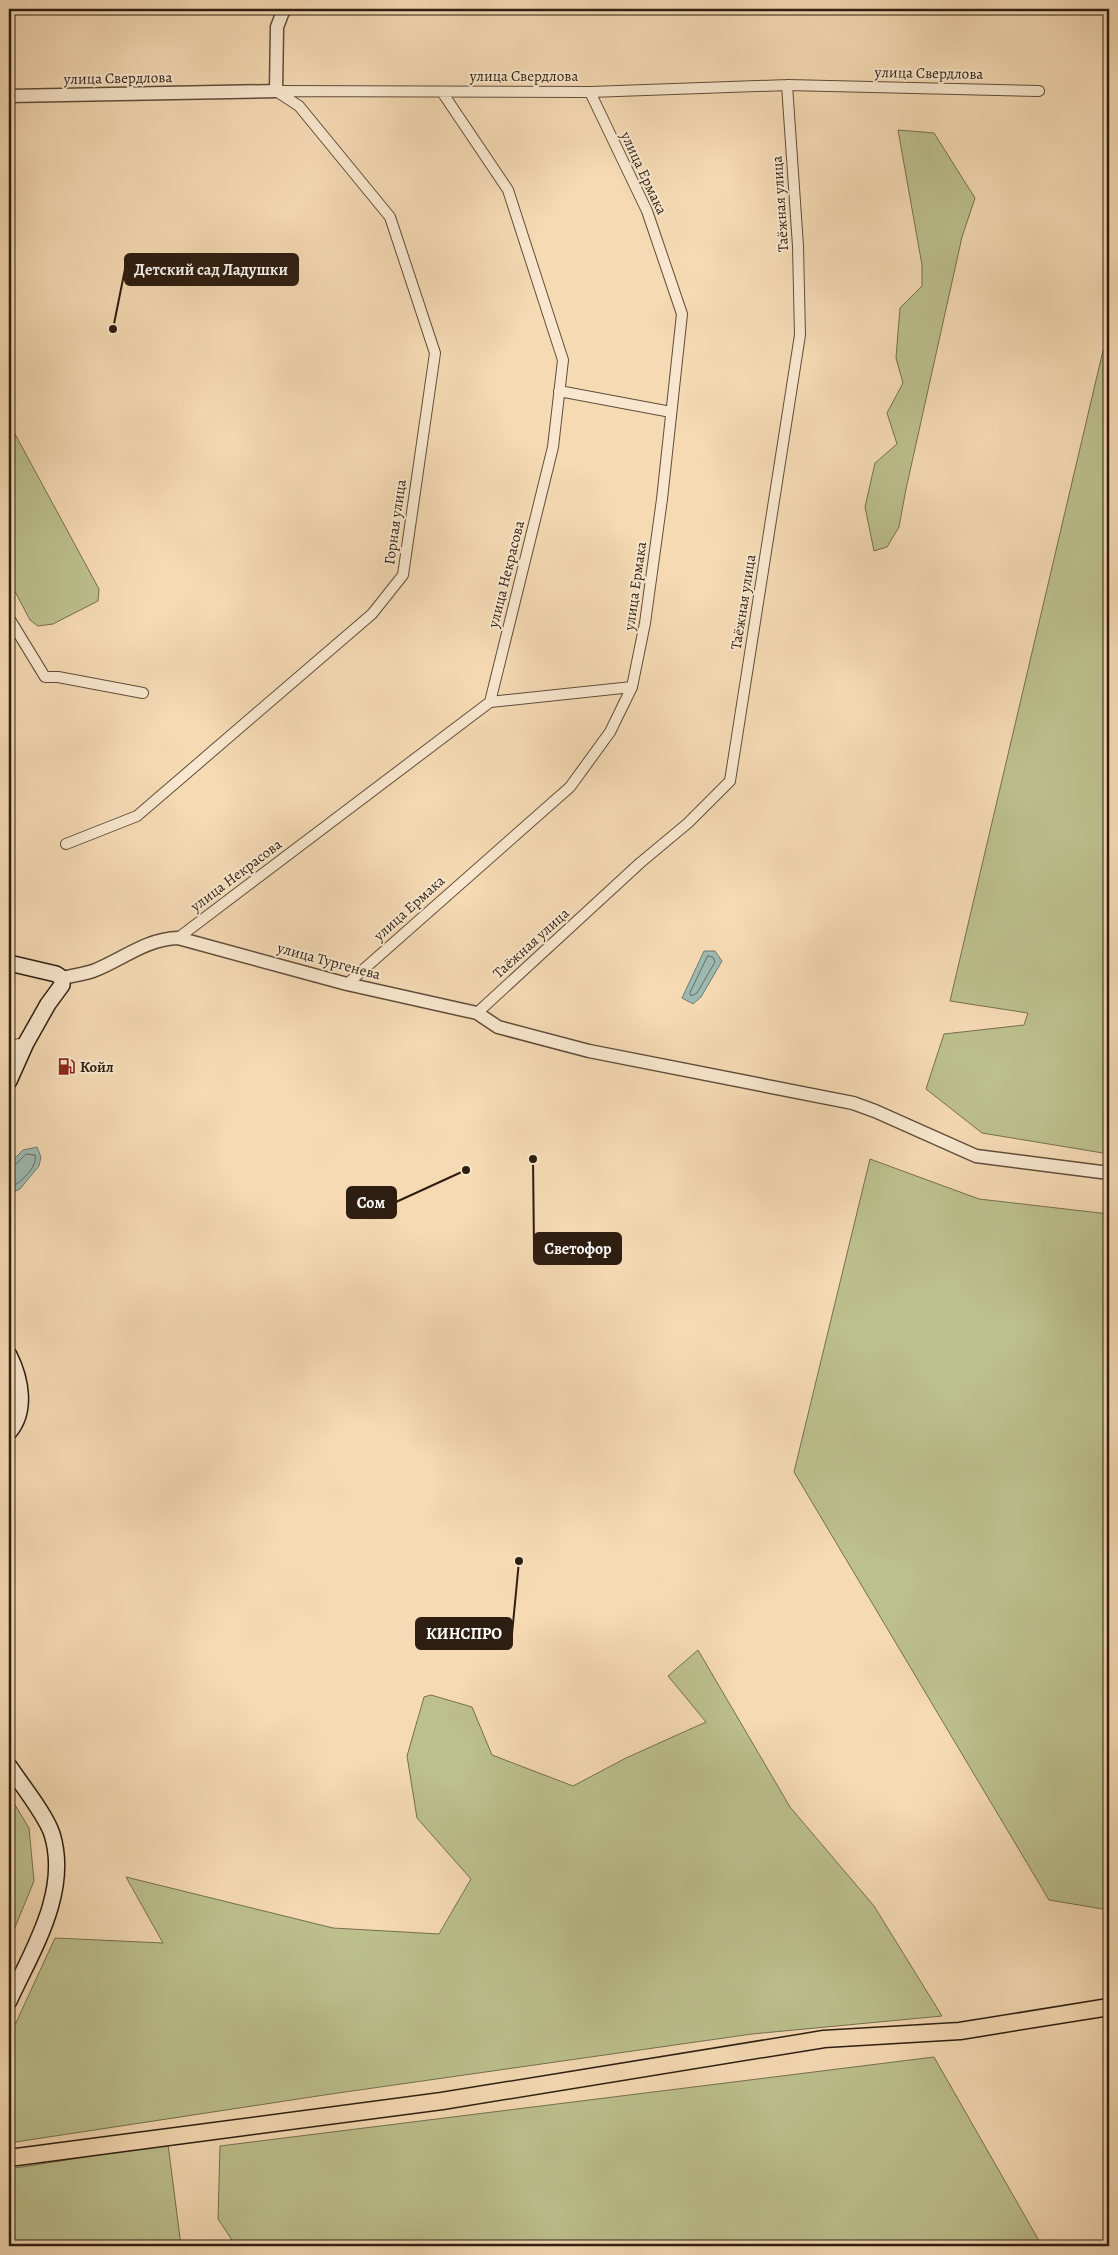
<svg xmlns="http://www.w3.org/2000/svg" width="1118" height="2255" viewBox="0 0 1118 2255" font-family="Alegreya,serif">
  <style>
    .green { fill: #bcc08d; stroke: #756f4f }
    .water { fill: #9dbab2; stroke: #717c72 }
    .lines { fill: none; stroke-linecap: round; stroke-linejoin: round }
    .shore { stroke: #666c62; stroke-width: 1 }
    .minor-casing { stroke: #604d3a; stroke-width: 12 }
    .tertiary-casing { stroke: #604d3a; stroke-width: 15 }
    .secondary-casing { stroke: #2e1e11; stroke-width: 18 }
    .primary-casing { stroke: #2e1e11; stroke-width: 19 }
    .minor { stroke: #f8e7ce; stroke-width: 10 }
    .tertiary { stroke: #f8e7ce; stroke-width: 12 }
    .secondary { stroke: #f8e7ce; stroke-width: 15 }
    .primary { stroke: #f5dab4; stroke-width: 16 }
    .labels { text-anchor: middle; stroke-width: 4; stroke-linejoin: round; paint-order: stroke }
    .street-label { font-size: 15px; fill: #2e1e11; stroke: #f8e7ce }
    .poi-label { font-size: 15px; font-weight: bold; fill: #2e1e11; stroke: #f8e7ce; text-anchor: start }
    .leader { fill: none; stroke: #2e1e11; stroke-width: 2 }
    .callout-dot { fill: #2e1e11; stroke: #f8e7ce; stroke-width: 2 }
    .callout { fill: #2e1e11; stroke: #2e1e11; stroke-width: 2 }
    .callout-label { font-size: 16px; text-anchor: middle; font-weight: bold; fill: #fff }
  </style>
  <rect width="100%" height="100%" fill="#f5dab4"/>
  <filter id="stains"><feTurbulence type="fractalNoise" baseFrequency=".004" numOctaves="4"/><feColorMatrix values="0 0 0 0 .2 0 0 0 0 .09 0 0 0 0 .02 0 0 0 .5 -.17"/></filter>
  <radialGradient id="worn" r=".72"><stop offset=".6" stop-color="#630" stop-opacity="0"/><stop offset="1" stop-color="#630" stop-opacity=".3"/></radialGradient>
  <path class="green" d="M898,130L934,133L975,198L962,237L906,489L899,527L887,547L874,551L865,507L875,463L897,444L887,413L903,383L896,358L900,308L922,286V265Z
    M1109,325V1154L982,1133L926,1089L944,1034L1024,1025L1028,1013L950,1001Z
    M9,430L15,434L99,589L98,601L53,624L38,626L30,620L9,580Z
    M870,1159L979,1199L1109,1214V1910L1049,1900L794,1472Z
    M698,1650L790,1807L874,1906L942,2016L752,2034L331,2094L9,2143V2038L55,1938L163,1943L126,1877L333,1928L439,1934L471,1879L417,1818L407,1756L424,1697L431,1695L472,1707L492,1755L573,1786L626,1758L706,1722L668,1676Z
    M9,1795L29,1828L34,1881L9,1942Z
    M934,2057L1042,2246H236L218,2219L220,2146Z
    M168,2144L181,2246H9V2169Z"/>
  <path class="water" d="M704,951H715L722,961L701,997L693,1004L682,998Z
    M37,1147L41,1157L39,1166L20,1189L9,1194V1164L23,1150Z"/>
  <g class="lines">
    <path class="shore" d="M708,956L713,957L715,962L697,993L691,996L690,993Z
      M9,1167L14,1166L26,1154L35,1155C38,1167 20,1184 9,1188"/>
    <defs>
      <path id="minor" d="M277,91L590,92L787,85L1039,91
        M559,391L671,412
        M9,618L45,677H58L143,693
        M490,702L632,687
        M66,844L137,816L372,614L403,575L435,353L390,217L299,106L276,91
        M178,938L490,702L553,447L563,360L508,190L442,92
        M347,984L570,787L610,732L632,687L645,623L662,499L682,314L647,211L590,92
        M477,1013L640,863L688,823L730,781L800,335L798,246L787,85
        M9,1046L26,1043"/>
      <path id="tertiary" d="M9,96L276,91L277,27L284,9
        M62,978C72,976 83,974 93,971C122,960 145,939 178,938L347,984L477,1013L498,1027L589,1051L853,1103L875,1111L976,1156L1109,1173"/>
      <path id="secondary" d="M9,963L56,974L62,978V985L48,1004L26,1043L9,1081
        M9,1355C21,1379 27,1411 9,1432
        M9,1766C21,1784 46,1815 52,1834C70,1892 32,1951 9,2001"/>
      <path id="primary" d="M9,2158L442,2101L824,2039L960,2031L1109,2007"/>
    </defs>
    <use href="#minor" class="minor-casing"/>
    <use href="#tertiary" class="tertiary-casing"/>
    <use href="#secondary" class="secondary-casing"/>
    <use href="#primary" class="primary-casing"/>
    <use href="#minor" class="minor"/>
    <use href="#tertiary" class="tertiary"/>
    <use href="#secondary" class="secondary"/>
    <use href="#primary" class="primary"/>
  </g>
  <defs>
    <symbol id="fuel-bare" viewBox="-9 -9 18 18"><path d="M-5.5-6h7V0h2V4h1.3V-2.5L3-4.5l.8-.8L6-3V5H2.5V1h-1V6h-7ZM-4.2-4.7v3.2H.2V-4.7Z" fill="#8f2418" stroke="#f8e7ce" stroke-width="2.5" paint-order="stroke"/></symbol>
  </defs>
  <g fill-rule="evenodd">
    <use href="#fuel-bare" x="54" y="1054" width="25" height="25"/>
  </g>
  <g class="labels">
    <g class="street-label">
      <text transform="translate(929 73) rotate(1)" y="5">улица Свердлова</text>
      <text x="524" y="81">улица Свердлова</text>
      <text transform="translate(118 78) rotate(-1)" y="5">улица Свердлова</text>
      <text transform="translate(644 173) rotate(65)" y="5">улица Ермака</text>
      <text transform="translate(780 204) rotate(-94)" y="5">Таёжная улица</text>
      <text transform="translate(395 522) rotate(-82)" y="5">Горная улица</text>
      <text transform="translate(506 574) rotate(-76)" y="5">улица Некрасова</text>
      <text transform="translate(635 586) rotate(-82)" y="5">улица Ермака</text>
      <text transform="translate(743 602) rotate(-81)" y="5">Таёжная улица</text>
      <text transform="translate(236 875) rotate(-37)" y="5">улица Некрасова</text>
      <text transform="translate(409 908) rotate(-42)" y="5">улица Ермака</text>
      <text transform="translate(531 943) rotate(-42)" y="5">Таёжная улица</text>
      <text transform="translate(329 961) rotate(15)" y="5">улица Тургенева</text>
    </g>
    <g class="poi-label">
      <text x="80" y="1072">Койл</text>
    </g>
  </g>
  <path class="leader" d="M113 329L125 269M466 1170L396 1202M533 1159L534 1248M519 1561L512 1634"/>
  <g class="callout-dot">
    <circle cx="113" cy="329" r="5"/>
    <circle cx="466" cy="1170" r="5"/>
    <circle cx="533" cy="1159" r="5"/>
    <circle cx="519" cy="1561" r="5"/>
  </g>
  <g class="callout">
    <rect x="125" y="254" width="173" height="31" rx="5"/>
    <rect x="347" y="1187" width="49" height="31" rx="5"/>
    <rect x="534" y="1233" width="87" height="31" rx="5"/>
    <rect x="416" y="1618" width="96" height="31" rx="5"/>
  </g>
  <g class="callout-label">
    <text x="211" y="275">Детский сад Ладушки</text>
    <text x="371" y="1208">Сом</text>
    <text x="578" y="1254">Светофор</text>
    <text x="464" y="1639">КИНСПРО</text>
  </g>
  <rect width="1118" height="2255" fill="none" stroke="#f5dab4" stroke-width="30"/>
  <rect x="10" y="10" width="1098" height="2235" fill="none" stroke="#2e1e11" stroke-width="2.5"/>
  <rect x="15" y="15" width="1088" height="2225" fill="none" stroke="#2e1e11"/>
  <rect width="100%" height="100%" filter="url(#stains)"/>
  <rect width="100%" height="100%" fill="url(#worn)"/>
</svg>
